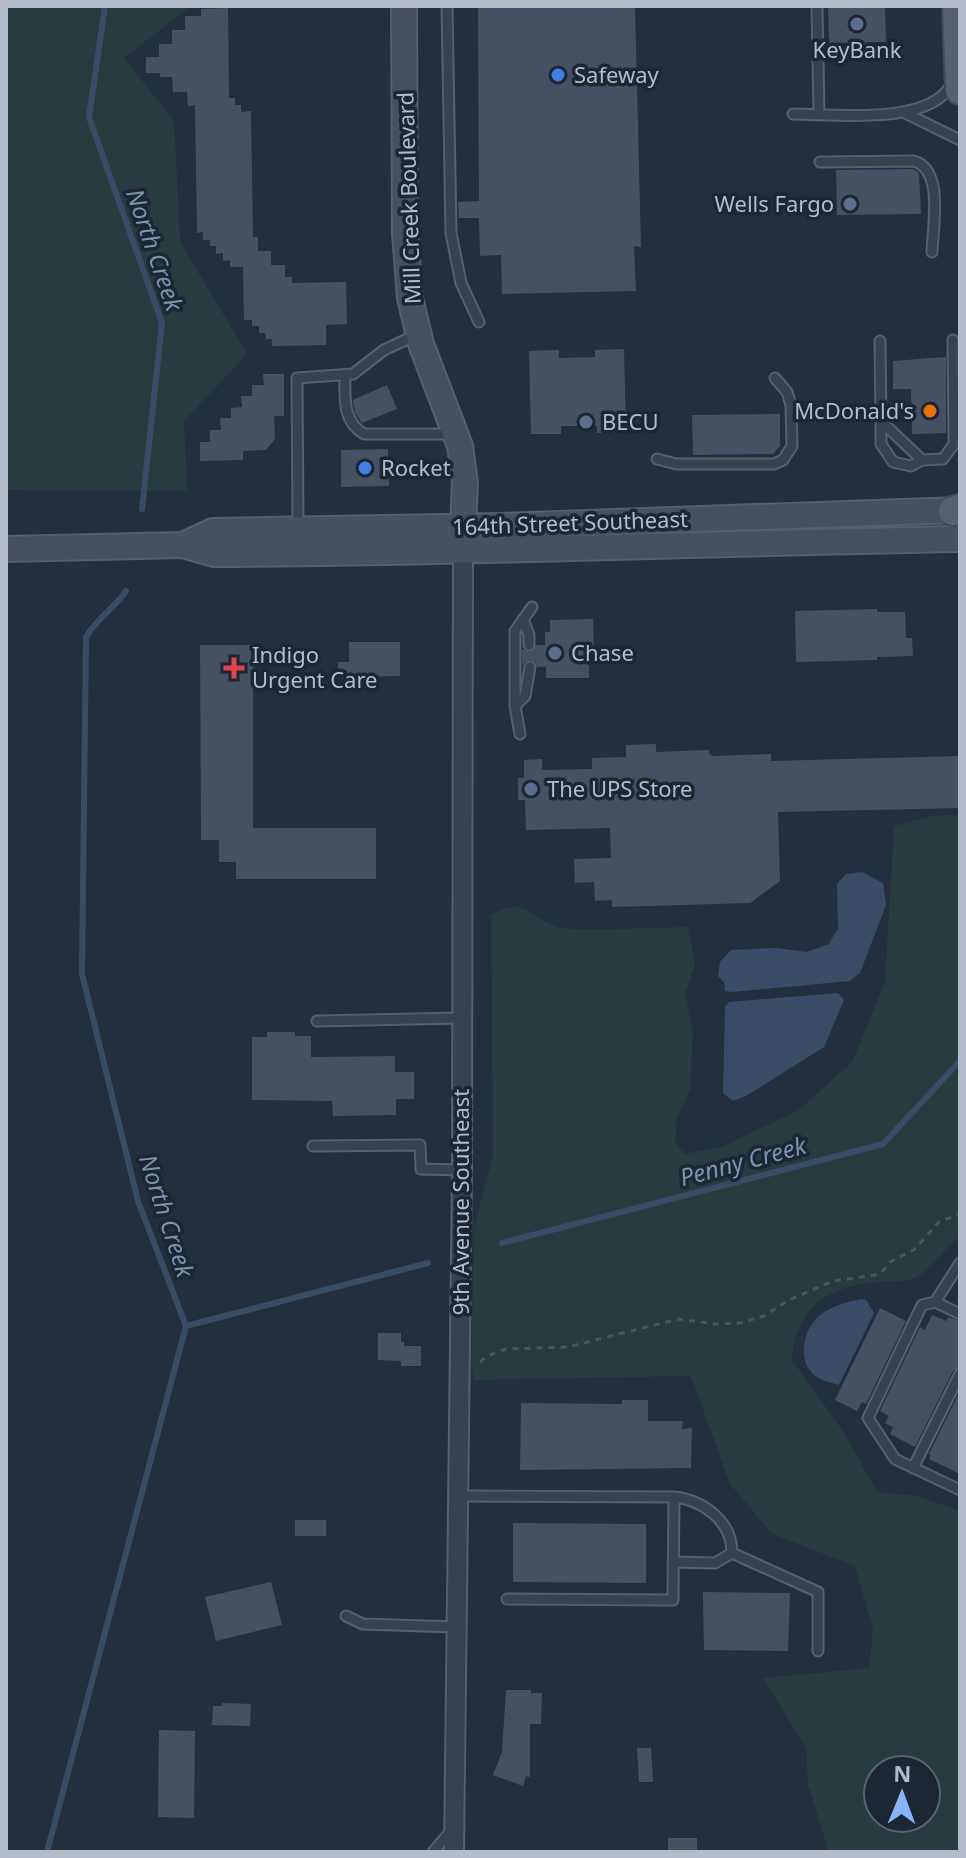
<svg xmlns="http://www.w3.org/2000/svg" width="966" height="1858" viewBox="0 0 966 1858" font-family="'Noto Sans',sans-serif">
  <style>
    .green { fill: #263c3f; fill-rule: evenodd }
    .water { fill: #394c67 }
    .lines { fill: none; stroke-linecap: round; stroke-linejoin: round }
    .stream { stroke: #394c67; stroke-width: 6 }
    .building { fill: #455162 }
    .lane-casing { stroke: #565f6c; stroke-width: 13 }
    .street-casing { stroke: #565f6c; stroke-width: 22 }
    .secondary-casing { stroke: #565f6c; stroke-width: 28 }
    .primary-casing { stroke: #414a57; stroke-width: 32 }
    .path { stroke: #44595c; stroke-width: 3; stroke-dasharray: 6 6; stroke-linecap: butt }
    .lane { stroke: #38414e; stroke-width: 9 }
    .street { stroke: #38414e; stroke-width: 18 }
    .secondary { stroke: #465061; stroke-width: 24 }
    .primary { stroke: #56606e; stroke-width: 28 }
    .service-dot { fill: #5c6f8a; stroke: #1d2633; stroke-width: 3 }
    .shop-dot { fill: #3f7fe0; stroke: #1d2633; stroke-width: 3 }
    .food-dot { fill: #e8710a; stroke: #1d2633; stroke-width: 3 }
    .health-dot { fill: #e0444e; stroke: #1d2633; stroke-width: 3 }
    .labels { text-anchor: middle; stroke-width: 7; stroke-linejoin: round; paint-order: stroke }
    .poi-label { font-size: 22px; fill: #b4bcc9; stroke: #1d2633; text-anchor: start }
    .street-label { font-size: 22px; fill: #b4bcc9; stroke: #1d2633 }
    .water-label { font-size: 24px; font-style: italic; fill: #7c92b1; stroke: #1d2633 }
  </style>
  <rect width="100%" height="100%" fill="#242f3e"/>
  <path class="green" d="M6,6H191L124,58L174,121L180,242L247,354L184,421L187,491L6,490Z
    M960,815V1235C950,1245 926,1273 915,1278C906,1282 888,1281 878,1282C827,1287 797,1306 792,1360L845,1434L877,1492L916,1496L960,1511V1852H829L808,1785L806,1748L763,1678L869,1668L873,1629L855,1566L772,1534L730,1484L691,1376L474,1380L471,1361L474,1228L493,1155L491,915C530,892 532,926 569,929C608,931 649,927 688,927L695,965L685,994L693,1034L690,1090L677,1118L675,1143L685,1154L724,1146L799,1110L852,1062L885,982L894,826L932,816ZM878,1770H926V1818H878Z"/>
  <path class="water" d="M862,872L883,883L886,905L860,973L850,981L732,992L725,991L724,982L718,976L720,962L731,950L776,948L807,952L829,944L838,928L837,884L846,874Z
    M838,993L844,1000L824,1047L746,1096L733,1101L723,1093L725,1007L729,1002Z
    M861,1299L866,1300L874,1313L839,1385C829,1382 817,1380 811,1372C797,1355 805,1327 820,1315C832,1306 847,1302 861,1299Z"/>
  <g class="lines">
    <path class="stream" d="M105,6L89,117L162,323L142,509
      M502,1243L883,1144L960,1061
      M186,1326L428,1263
      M47,1852L186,1326L138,1201L82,974L86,637C97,618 114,609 126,591"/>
  </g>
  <path class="building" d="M478,6H635L641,247L634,246L636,291L502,294L501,255L480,256L479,218H459L458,202L479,201Z
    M828,6H885L886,42L829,43Z
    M228,8L229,98H235V105H241V112L251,111L253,237H258V251H271V265H285V277H292V283L346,282L347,324L326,325V345L272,346V339H266L265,333H259V326H252V320H244L243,267H230V260L223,261V253L216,254V246H210V240H203V232L197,233L195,105L188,106L187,92H173L172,77H160V73H146V57H159V44H172V30H185V16H201V9Z
    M913,169L919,173L921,214L837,215L836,170Z
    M624,349L626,432L597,433V426H561V434H531L529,351L559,350V358L595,357V350Z
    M946,357V433L912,434L911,389H893V361Z
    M263,374H284V416H274L275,439L266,450L243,451V460L200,461V442H210V430H221L220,418H231V408L242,407L241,396H252V385H264Z
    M387,385L397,409L362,423L355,413L353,400Z
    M780,414V446L773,454L693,455L692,415Z
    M388,449L389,486L341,487V450Z
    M877,609V612H905L906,638H912L913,656L877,657V660L796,662L795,611Z
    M593,619L594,661L589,664V678H546V667H537L535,662L530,660L525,662L522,666V649L530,652L536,645H545V632H550V620Z
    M349,642H400V676L338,677V662H349Z
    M200,645H253V828H376V879H236V862H219V840H201Z
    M656,744V752L709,750V754L714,756L771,754V761L960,756V808L778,812L780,881L750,903L612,907V900L595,901L594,882L575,883L574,859L611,858L610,828L526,830L525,800H518V778H524V760L542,759V770L592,769V758L626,757V745Z
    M267,1032H295V1036H311V1057L395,1056V1072H414V1099H396V1115L333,1116L332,1101L252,1100V1037H267Z
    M880,1308L906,1321L866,1404L862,1402L857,1411L835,1400Z
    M932,1315L946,1321L948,1317L960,1321V1367L953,1371L915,1447L890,1434L893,1427L885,1423L889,1416L880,1411L920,1327L925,1330Z
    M378,1333H401V1342H404V1346H421V1366H401V1361L378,1360Z
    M960,1391V1474L929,1459L931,1455L929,1454Z
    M622,1400H648V1421H683L682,1429L692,1428L691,1468L520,1470L521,1403L622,1404Z
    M295,1520H326V1536H295Z
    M513,1523L646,1524V1583L513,1582Z
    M271,1582L282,1625L216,1641L205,1597Z
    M703,1592L790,1593L788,1651L704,1650Z
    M506,1690H531V1693H542L541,1724H530V1777L526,1776L523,1786L493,1775L502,1752Z
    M222,1703L251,1704L250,1726L212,1725L213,1706H222Z
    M159,1730L195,1731L194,1818L158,1817Z
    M637,1748H651L653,1782H639Z
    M668,1838H697V1852H668Z"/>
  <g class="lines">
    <defs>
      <path id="lane" d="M447,6L451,233L461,283L479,322
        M817,6L819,114
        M905,113L960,140
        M793,114C835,114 928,126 951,85
        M820,162L914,161C944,170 933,225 932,252
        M880,341L881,421L922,460L943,459L954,444L953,340
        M345,375C345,398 342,421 364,434H452
        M881,421V444L893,462L911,466L922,460
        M657,459L676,464H774L783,460L792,446L791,405L787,392L775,378
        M298,526L297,378L353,374L384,350L418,334
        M523,619L529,635V645
        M515,706L525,696L530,667
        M520,734L515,706V631L532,607
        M317,1021L462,1018
        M313,1146L420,1145L421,1169L462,1170
        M960,1263L935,1302L922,1305L868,1418L895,1459L960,1490
        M935,1302L960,1314
        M913,1468L960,1374
        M457,1496L674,1497C703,1500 732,1521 732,1553L818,1592V1651
        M673,1562L715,1563L732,1553
        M507,1599L673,1600L674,1497
        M346,1616L363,1624L455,1627
        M433,1852L451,1831"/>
      <path id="street" d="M454,1852L462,1170L463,539"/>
      <path id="secondary" d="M404,6L405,233L410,298L421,344L460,446L465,483L463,526
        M183,545L213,531L501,526L960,510
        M6,549L183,545L214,554C463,553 711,543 960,539"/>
      <path id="primary" d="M957,6L960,90
        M953,511L960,509"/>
    </defs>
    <use href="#lane" class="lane-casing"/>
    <use href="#street" class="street-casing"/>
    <use href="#secondary" class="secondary-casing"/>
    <use href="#primary" class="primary-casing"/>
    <path class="path" d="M480,1362L487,1356L506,1349L568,1347L678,1319L716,1324L740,1323L764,1316L789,1300L833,1281L875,1275L884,1270L890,1262L915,1249L939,1222L960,1214"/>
    <use href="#lane" class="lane"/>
    <use href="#street" class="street"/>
    <use href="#secondary" class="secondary"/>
    <use href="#primary" class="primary"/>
  </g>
  <g class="service-dot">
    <circle cx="857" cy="24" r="8"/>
    <circle cx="850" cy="204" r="8"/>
    <circle cx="586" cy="422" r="8"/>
    <circle cx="555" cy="653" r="8"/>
    <circle cx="531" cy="789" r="8"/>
  </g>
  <g class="shop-dot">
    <circle cx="558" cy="75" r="8"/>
    <circle cx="365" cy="468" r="8"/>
  </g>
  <circle class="food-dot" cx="930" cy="411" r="8"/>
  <path class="health-dot" d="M230 656h8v8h8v8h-8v8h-8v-8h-8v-8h8z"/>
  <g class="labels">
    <g class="poi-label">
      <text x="857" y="58" text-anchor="middle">KeyBank</text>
      <text x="574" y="83">Safeway</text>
      <text x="834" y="212" text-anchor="end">Wells Fargo</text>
      <text x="914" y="419" text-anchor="end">McDonald's</text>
      <text x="602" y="430">BECU</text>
      <text x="381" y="476">Rocket</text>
      <text x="571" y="661">Chase</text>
      <text x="252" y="663">Indigo<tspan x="252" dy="25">Urgent Care</tspan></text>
      <text x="547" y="797">The UPS Store</text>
    </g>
    <g class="street-label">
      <text transform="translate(409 198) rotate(-92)" y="8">Mill Creek Boulevard</text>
      <text transform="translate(570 523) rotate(-2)" y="8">164th Street Southeast</text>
      <text transform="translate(461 1202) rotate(-90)" y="8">9th Avenue Southeast</text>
    </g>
    <g class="water-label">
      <text transform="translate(154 250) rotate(71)" y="8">North Creek</text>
      <text transform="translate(743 1162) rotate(-15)" y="8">Penny Creek</text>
      <text transform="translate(166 1216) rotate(72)" y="8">North Creek</text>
    </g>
  </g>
  <rect width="966" height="1858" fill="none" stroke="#b4bcc9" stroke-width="16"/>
  <g transform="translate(902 1794) rotate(1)"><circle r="38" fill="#1d2633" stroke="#59626f" stroke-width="2"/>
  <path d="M0-6L14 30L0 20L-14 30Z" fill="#8ab4f8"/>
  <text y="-12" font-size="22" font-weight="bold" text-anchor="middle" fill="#b4bcc9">N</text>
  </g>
</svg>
